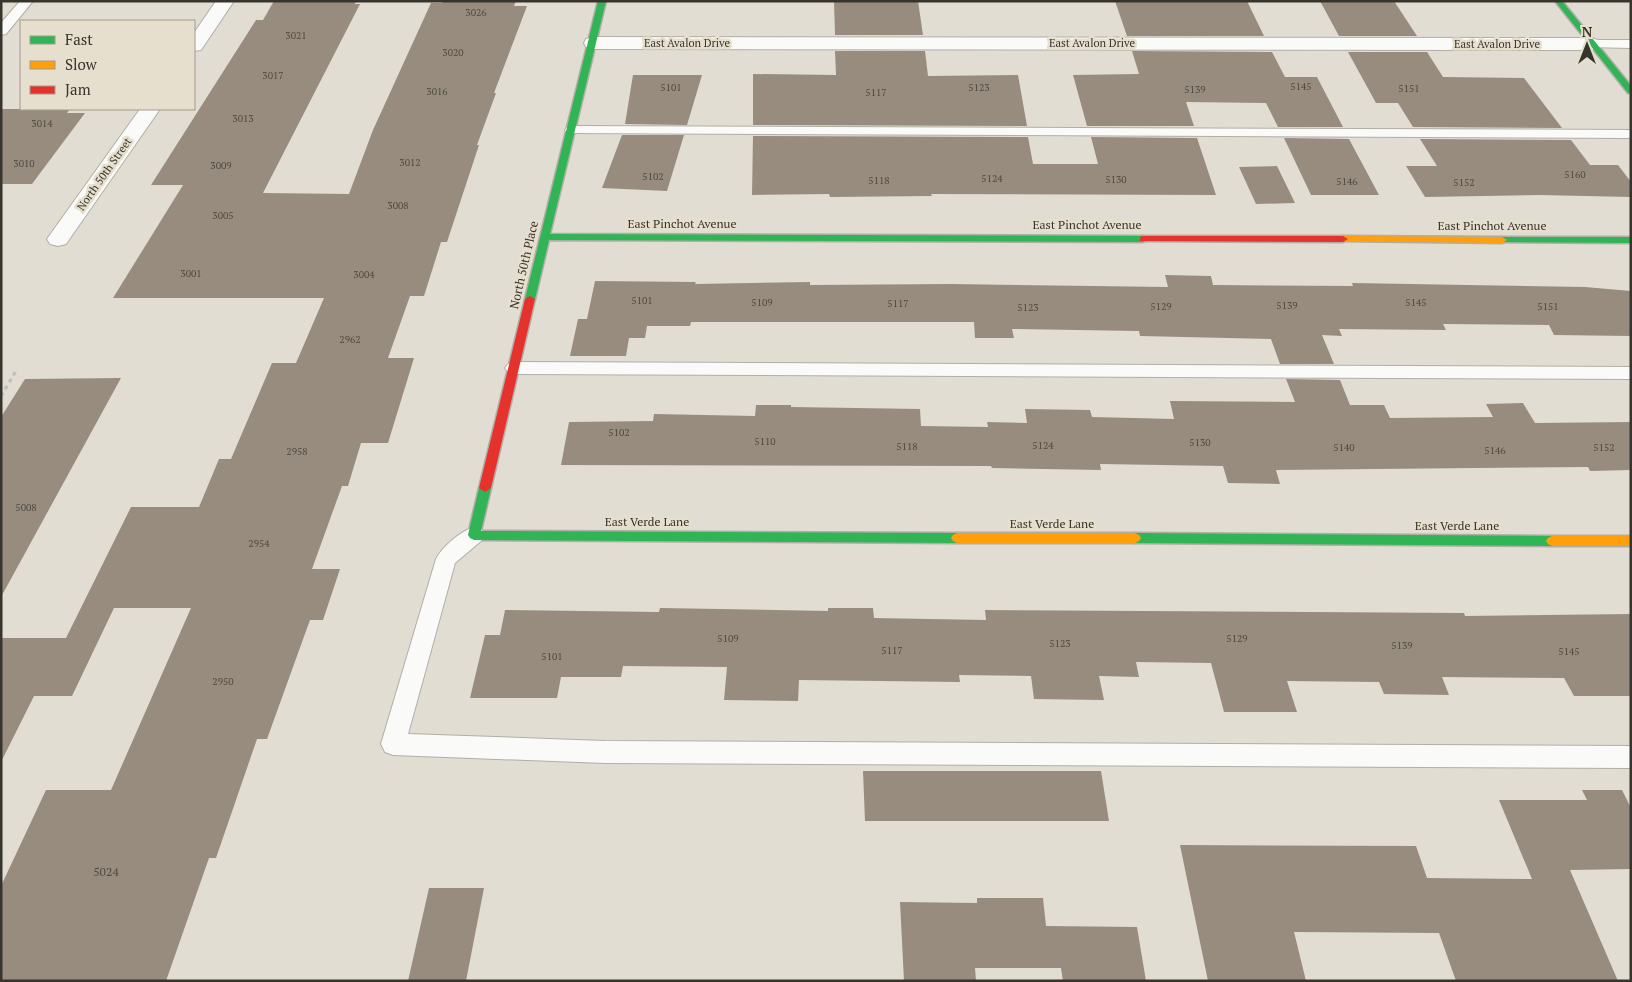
<svg xmlns="http://www.w3.org/2000/svg" width="1632" height="982" viewBox="0 0 1632 982" font-family="'PT Serif',serif">
  <style>
    .building { fill: #988c7e }
    .lines { fill: none; stroke-linecap: round; stroke-linejoin: round }
    .lane-casing { stroke: #b1aea6; stroke-width: 2 }
    .street-casing { stroke: #b1aea6; stroke-width: 2 }
    .fast-casing { stroke: #b1aea6; stroke-width: 3 }
    .slow-casing { stroke: #b1aea6; stroke-width: 3 }
    .jam-casing { stroke: #b1aea6; stroke-width: 3 }
    .path { stroke: #c0beba; stroke-width: 3; stroke-dasharray: 4 4; stroke-linecap: butt }
    .lane { fill: #fafaf8; fill-rule: evenodd }
    .street { fill: #fafaf8; fill-rule: evenodd }
    .fast { fill: #30b455; fill-rule: evenodd }
    .slow { fill: #ff9f0a; fill-rule: evenodd }
    .jam { fill: #e5322d; fill-rule: evenodd }
    .labels { text-anchor: middle; stroke-width: 5; stroke-linejoin: round; paint-order: stroke }
    .number-label { font-size: 10px; fill: #4f4a41 }
    .far-street-label { font-size: 11px; fill: #37342d; stroke: #e7dfcd }
    .street-label { font-size: 12px; fill: #37342d; stroke: #e7dfcd }
    .near-number-label { font-size: 12px; fill: #4f4a41 }
  </style>
  <rect width="100%" height="100%" fill="#e1ddd3"/>
  <path class="building" d="M274,1H356L355,4H360L263,193L349,194L373,130L431,3H442L443,1H516L514,6H527L494,93H496L477,145H479L447,242H441L424,296H410L388,358H414L388,443H361L348,486H342L312,569H340L323,620H310L267,739H257L216,858H209L166,981H1V886L46,790H111L191,608H114L72,696H34L1,762V638H66L131,507H199L219,459H231L272,363H296L324,298H113L183,185H151L256,20H263Z
    M834,1H918L923,35H835Z
    M1115,1H1247L1264,36H1127Z
    M1320,1H1394L1417,36H1339Z
    M835,51H925L928,76L1018,75L1027,126L753,125V74L836,75Z
    M1132,51L1272,52L1285,77H1317L1343,127H1278L1266,103L1186,102L1194,126H1087L1073,75L1139,74Z
    M1348,52H1427L1443,77L1524,78L1562,128L1413,127L1398,103H1376Z
    M633,75H702L687,125L625,124Z
    M1,109H70L67,113H85L32,184H1Z
    M622,135H684L667,191L602,188Z
    M753,136L1028,137L1033,164H1098L1091,137L1197,138L1216,195L931,194L932,196L830,197L829,194L752,195Z
    M1284,138L1349,139L1379,195H1311Z
    M1420,139L1571,140L1590,165H1618L1631,182V197L1540,195L1425,197L1406,166H1437Z
    M1277,166L1295,203L1256,204L1239,167Z
    M1165,275L1211,276L1213,285L1353,286L1352,283L1585,287L1631,291V336L1554,335L1549,325L1443,324L1446,330L1339,329L1342,336L1322,335L1334,364H1280L1271,339L1140,336L1139,331L1012,329L1014,338H975L974,322H691L690,326H647L645,338H629L626,356H570L578,319H587L595,281L696,282L695,284L810,282V285L952,284L1168,287Z
    M121,378L1,597V417L25,379Z
    M1286,379L1340,380L1350,405H1384L1390,418L1493,417L1486,404L1523,403L1535,423L1631,422V470L1590,471L1588,467L1276,470L1280,484L1228,483L1223,466L1100,464L1101,470L992,468L991,466L561,465L569,422L653,421L654,414L755,416L756,405H791V407L920,409L921,426L988,427L987,422L1027,423L1025,409L1090,410L1092,417L1174,419L1170,401L1295,402Z
    M660,608L828,611V608H873L874,618L986,620L985,610L1464,613L1465,616L1631,614V696H1574L1564,678L1442,677L1449,695L1384,694L1379,682L1287,681L1297,712H1224L1211,663L1136,662L1139,677L1099,676L1104,700L1034,699L1031,676L959,675L960,682L799,680L798,701L724,700L727,667L623,666L621,677H561L557,698H470L485,635H500L505,610L659,612Z
    M863,771H1101L1109,821H865Z
    M1582,790H1622L1631,808V869L1570,870L1618,981H1456L1439,933L1294,932L1306,981H1208L1180,845L1416,846L1427,878L1532,879L1499,800H1587Z
    M429,888H484L466,981H408Z
    M977,898H1043L1046,926L1137,927L1146,981H1063L1061,968H975L976,981H904L900,902L977,903Z"/>
  <g class="lines">
    <defs>
      <path id="lane" d="M20,1H33L6,34L1,35V23Z
        M1591,40H1631V48L1586,47L1584,44L1586,41Z
        M572,126L1631,130V138L567,133L565,130L567,127Z
        M514,362L1631,367V379L514,374L508,372L505,368L508,364Z
        M474,527L481,529L484,535L481,541L455,563L408,734L605,741L1631,746V768L605,763L393,755L385,752L381,744L436,559C442,547 461,531 474,527Z"/>
      <path id="street" d="M216,1H234L201,50L194,51V33Z
        M593,37L1591,38L1598,40L1600,44L1598,48L1591,50L593,49L586,47L584,43L586,39Z
        M140,109H160L66,244L58,246L50,244L47,239Z"/>
      <path id="fast" d="M598,1H606L550,234L1143,236L1148,239L1143,242L549,240L535,299L533,301H527L525,299Z
        M1555,1H1562L1631,86V93H1628Z
        M1502,237H1631V243L1499,242L1497,240Z
        M485,484L491,488L481,531L957,533L961,535L963,538L961,541L957,543L474,540L470,538L468,535L479,488Z
        M1135,533L1552,536L1556,538L1558,541L1556,544L1552,546L1135,543L1131,541L1129,538L1131,535Z"/>
      <path id="slow" d="M1343,236L1502,237L1507,240L1502,243L1340,241L1338,239Z
        M957,533H1135L1139,535L1141,538L1139,541L1135,543H957L953,541L951,538L953,535Z
        M1552,536H1631V546H1552L1548,544L1546,541L1548,538Z"/>
      <path id="jam" d="M1143,236H1343L1348,239L1343,242L1140,241V237Z
        M530,296L535,299L491,488L485,492L479,488L525,299Z"/>
    </defs>
    <use href="#lane" class="lane-casing"/>
    <use href="#street" class="street-casing"/>
    <use href="#fast" class="fast-casing"/>
    <use href="#slow" class="slow-casing"/>
    <use href="#jam" class="jam-casing"/>
    <path class="path" d="M1,396L16,371"/>
    <use href="#lane" class="lane"/>
    <use href="#street" class="street"/>
    <use href="#fast" class="fast"/>
    <use href="#slow" class="slow"/>
    <use href="#jam" class="jam"/>
  </g>
  <g class="labels">
    <g class="number-label">
      <text x="476" y="16">3026</text>
      <text x="296" y="39">3021</text>
      <text x="453" y="56">3020</text>
      <text x="273" y="79">3017</text>
      <text x="1301" y="90">5145</text>
      <text x="671" y="91">5101</text>
      <text x="979" y="91">5123</text>
      <text x="1409" y="92">5151</text>
      <text x="1195" y="93">5139</text>
      <text x="437" y="95">3016</text>
      <text x="876" y="96">5117</text>
      <text x="243" y="122">3013</text>
      <text x="42" y="127">3014</text>
      <text x="410" y="166">3012</text>
      <text x="24" y="167">3010</text>
      <text x="221" y="169">3009</text>
      <text x="1575" y="178">5160</text>
      <text x="653" y="180">5102</text>
      <text x="992" y="182">5124</text>
      <text x="1116" y="183">5130</text>
      <text x="879" y="184">5118</text>
      <text x="1347" y="185">5146</text>
      <text x="1464" y="186">5152</text>
      <text x="398" y="209">3008</text>
      <text x="223" y="219">3005</text>
      <text x="191" y="277">3001</text>
      <text x="364" y="278">3004</text>
      <text x="642" y="304">5101</text>
      <text x="762" y="306">5109</text>
      <text x="1416" y="306">5145</text>
      <text x="898" y="307">5117</text>
      <text x="1287" y="309">5139</text>
      <text x="1161" y="310">5129</text>
      <text x="1548" y="310">5151</text>
      <text x="1028" y="311">5123</text>
      <text x="350" y="343">2962</text>
      <text x="619" y="436">5102</text>
      <text x="765" y="445">5110</text>
      <text x="1200" y="446">5130</text>
      <text x="1043" y="449">5124</text>
      <text x="907" y="450">5118</text>
      <text x="1344" y="451">5140</text>
      <text x="1604" y="451">5152</text>
      <text x="1495" y="454">5146</text>
      <text x="297" y="455">2958</text>
      <text x="26" y="511">5008</text>
      <text x="259" y="547">2954</text>
      <text x="728" y="642">5109</text>
      <text x="1237" y="642">5129</text>
      <text x="1060" y="647">5123</text>
      <text x="1402" y="649">5139</text>
      <text x="892" y="654">5117</text>
      <text x="1569" y="655">5145</text>
      <text x="552" y="660">5101</text>
      <text x="223" y="685">2950</text>
    </g>
    <g class="far-street-label">
      <text x="687" y="47">East Avalon Drive</text>
      <text x="1092" y="47">East Avalon Drive</text>
      <text x="1497" y="48">East Avalon Drive</text>
      <text transform="translate(104 174) rotate(-55)" y="4">North 50th Street</text>
    </g>
    <g class="street-label">
      <text x="682" y="228">East Pinchot Avenue</text>
      <text x="1087" y="229">East Pinchot Avenue</text>
      <text x="1492" y="230">East Pinchot Avenue</text>
      <text transform="translate(524 265) rotate(-77)" y="4">North 50th Place</text>
      <text x="647" y="526">East Verde Lane</text>
      <text x="1052" y="528">East Verde Lane</text>
      <text x="1457" y="530">East Verde Lane</text>
    </g>
    <g class="near-number-label">
      <text x="106" y="876">5024</text>
    </g>
  </g>
  <rect width="1632" height="982" fill="none" stroke="#37342d" stroke-width="5"/>
  <rect x="20" y="20" width="175" height="90" fill="#e7dfcd" stroke="#a19b8d"/>
  <rect x="30" y="36" width="25" height="8" fill="#30b455" stroke="#a19b8d"/>
  <text x="65" y="45" font-size="15" fill="#37342d">Fast</text>
  <rect x="30" y="61" width="25" height="8" fill="#ff9f0a" stroke="#a19b8d"/>
  <text x="65" y="70" font-size="15" fill="#37342d">Slow</text>
  <rect x="30" y="86" width="25" height="8" fill="#e5322d" stroke="#a19b8d"/>
  <text x="65" y="95" font-size="15" fill="#37342d">Jam</text>
  <g transform="translate(1587 45)" stroke="#e7dfcd" stroke-width="4" paint-order="stroke">
  <path d="M0-4L9 19L0 12L-9 19Z" fill="#37342d"/>
  <text y="-8" font-size="14" font-weight="bold" text-anchor="middle" fill="#37342d">N</text>
  </g>
</svg>
